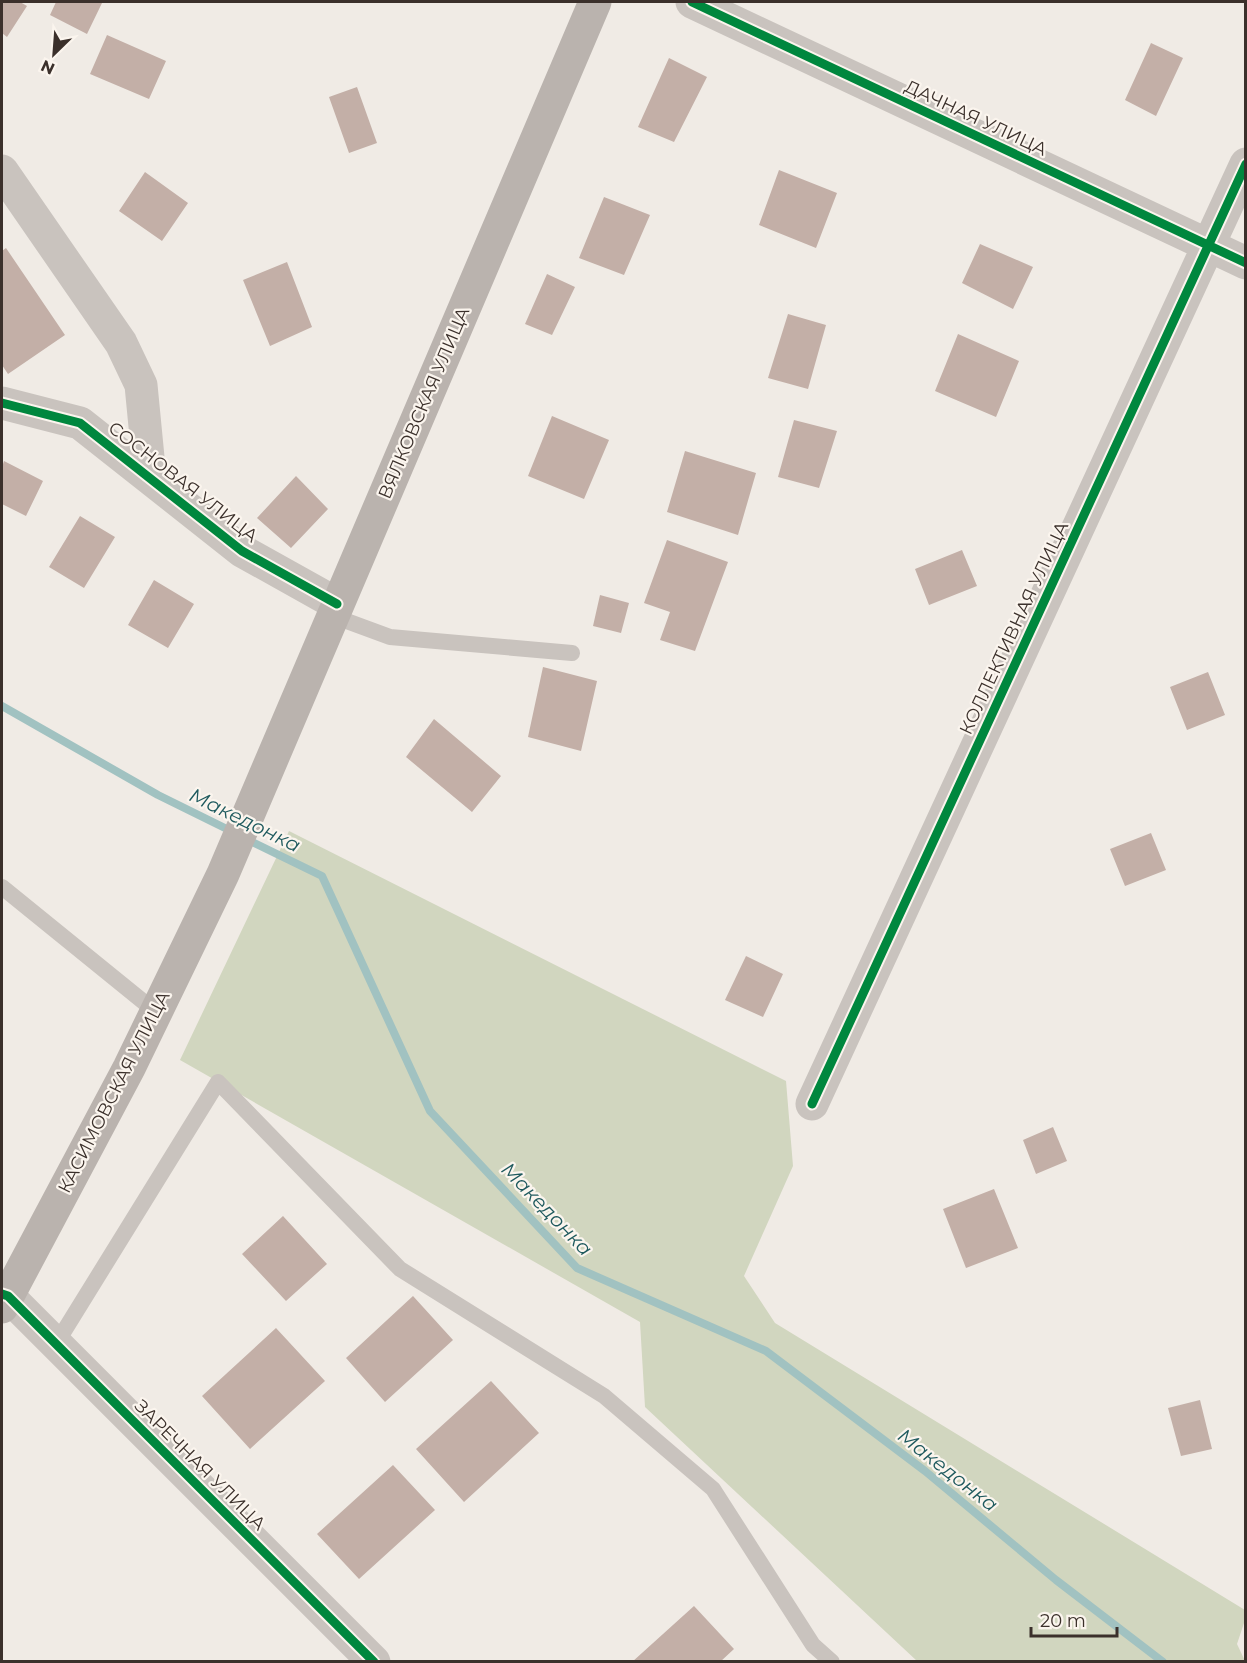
<svg xmlns="http://www.w3.org/2000/svg" width="1247" height="1663" viewBox="0 0 1247 1663" font-family="Montserrat,sans-serif">
  <style>
    .green { fill: #d1d6bf }
    .lines { fill: none; stroke-linecap: round; stroke-linejoin: round }
    .stream { stroke: #a1c2c1; stroke-width: 8 }
    .building { fill: #c3afa7 }
    .lane { stroke: #c9c3be; stroke-width: 16 }
    .street { stroke: #c9c3be; stroke-width: 33 }
    .secondary { stroke: #bab3ae; stroke-width: 33 }
    .cycleway-casing { stroke: #fbf5ee; stroke-width: 13 }
    .cycleway { stroke: #00873e; stroke-width: 9 }
    .labels { text-anchor: middle; stroke-width: 4.5; stroke-linejoin: round; paint-order: stroke }
    .street-label { font-size: 18px; fill: #3b302b; stroke: #fbf5ee }
    .water-label { font-size: 20px; font-style: italic; fill: #1f5a5e; stroke: #fbf5ee }
  </style>
  <rect width="100%" height="100%" fill="#f0ebe5"/>
  <path class="green" d="M289,831L786,1081L793,1166L744,1276L775,1323L1245,1610V1620L1237,1644L1245,1661H917L645,1407L640,1322L180,1060Z"/>
  <g class="lines">
    <path class="stream" d="M2,706L158,795L233,832
      M244,838L322,876L430,1111L577,1268L766,1351L925,1471L1056,1580L1163,1662"/>
  </g>
  <path class="building" d="M2,2H20L27,6L7,37L2,33Z
    M56,2H98L102,3L87,34L50,15Z
    M107,35L166,61L149,99L90,74Z
    M1151,43L1183,58L1156,116L1125,100Z
    M669,58L707,77L674,142L638,127Z
    M357,87L377,143L349,153L329,97Z
    M779,170L837,193L816,248L759,225Z
    M145,172L188,203L162,241L119,211Z
    M604,197L650,215L624,275L579,258Z
    M980,244L1033,267L1013,309L962,283Z
    M6,248L65,335L8,374L2,365V251Z
    M287,262L312,327L270,346L243,280Z
    M547,274L575,287L552,335L525,324Z
    M788,314L826,325L808,389L768,378Z
    M958,334L1019,361L996,417L935,391Z
    M552,416L609,440L584,499L528,476Z
    M794,420L837,431L819,488L778,477Z
    M685,451L756,473L738,535L667,512Z
    M4,461L43,481L26,516L2,504V467Z
    M296,476L328,509L291,548L257,518Z
    M80,516L115,537L84,588L49,567Z
    M667,540L728,562L695,651L660,640L670,612L644,603Z
    M962,550L977,586L929,605L915,569Z
    M154,580L194,604L168,648L128,625Z
    M600,595L629,603L621,633L593,626Z
    M543,667L597,681L581,751L528,737Z
    M1208,672L1225,715L1187,730L1170,687Z
    M434,719L501,776L472,812L406,757Z
    M1151,833L1166,870L1125,886L1110,849Z
    M746,956L783,974L763,1017L725,1000Z
    M1053,1127L1067,1161L1036,1174L1023,1140Z
    M994,1189L1018,1248L966,1268L943,1209Z
    M283,1216L327,1264L286,1301L242,1254Z
    M413,1296L453,1340L385,1402L346,1358Z
    M276,1328L325,1381L250,1449L202,1396Z
    M491,1381L539,1433L464,1502L416,1449Z
    M1200,1400L1212,1449L1181,1456L1168,1408Z
    M393,1465L435,1510L359,1579L317,1534Z
    M694,1606L734,1649L720,1662H632Z"/>
  <g class="lines">
    <path class="lane" d="M333,616L390,637L572,653
      M2,887L156,1012
      M56,1344L218,1082L400,1269L604,1396L713,1489L813,1645L832,1662"/>
    <path class="street" d="M692,2L1246,263
      M2,171L121,343L141,385L150,478
      M2,403L80,423L242,551L337,604
      M812,1104L1246,164
      M2,1294L8,1296L374,1662"/>
    <path class="secondary" d="M2,1307L129,1068L223,874L595,2"/>
    <defs>
      <path id="cycleway" d="M692,2L1246,263
        M2,403L80,423L242,551L337,604
        M812,1104L1246,164
        M2,1294L8,1296L374,1662"/>
    </defs>
    <use href="#cycleway" class="cycleway-casing"/>
    <use href="#cycleway" class="cycleway"/>
  </g>
  <g class="labels">
    <g class="street-label">
      <text transform="translate(976 118) rotate(25)" y="6">ДАЧНАЯ УЛИЦА</text>
      <text transform="translate(424 403) rotate(-67)" y="6">ВЯЛКОВСКАЯ УЛИЦА</text>
      <text transform="translate(183 482) rotate(38)" y="6">СОСНОВАЯ УЛИЦА</text>
      <text transform="translate(1014 628) rotate(-65)" y="6">КОЛЛЕКТИВНАЯ УЛИЦА</text>
      <text transform="translate(114 1092) rotate(-63)" y="6">КАСИМОВСКАЯ УЛИЦА</text>
      <text transform="translate(200 1465) rotate(45)" y="6">ЗАРЕЧНАЯ УЛИЦА</text>
    </g>
    <g class="water-label">
      <text transform="translate(245 820) rotate(26)" y="7">Македонка</text>
      <text transform="translate(547 1209) rotate(46)" y="7">Македонка</text>
      <text transform="translate(948 1470) rotate(38)" y="7">Македонка</text>
    </g>
  </g>
  <rect width="1247" height="1663" fill="none" stroke="#3b302b" stroke-width="6"/>
  <g transform="translate(54 54) rotate(205)" stroke="#fbf5ee" stroke-width="4.5" paint-order="stroke">
  <path d="M0-4.5L10 22L0 15L-10 22Z" fill="#3b302b"/>
  <text y="-9" font-size="16" font-weight="bold" text-anchor="middle" fill="#3b302b">N</text>
  </g>
  <path d="M1031 1627v9h86v-9" fill="none" stroke="#3b302b" stroke-width="3"/>
  <text x="1040" y="1627" font-size="18" fill="#3b302b" stroke="#fbf5ee" stroke-width="4.5" paint-order="stroke">20 m</text>
</svg>
